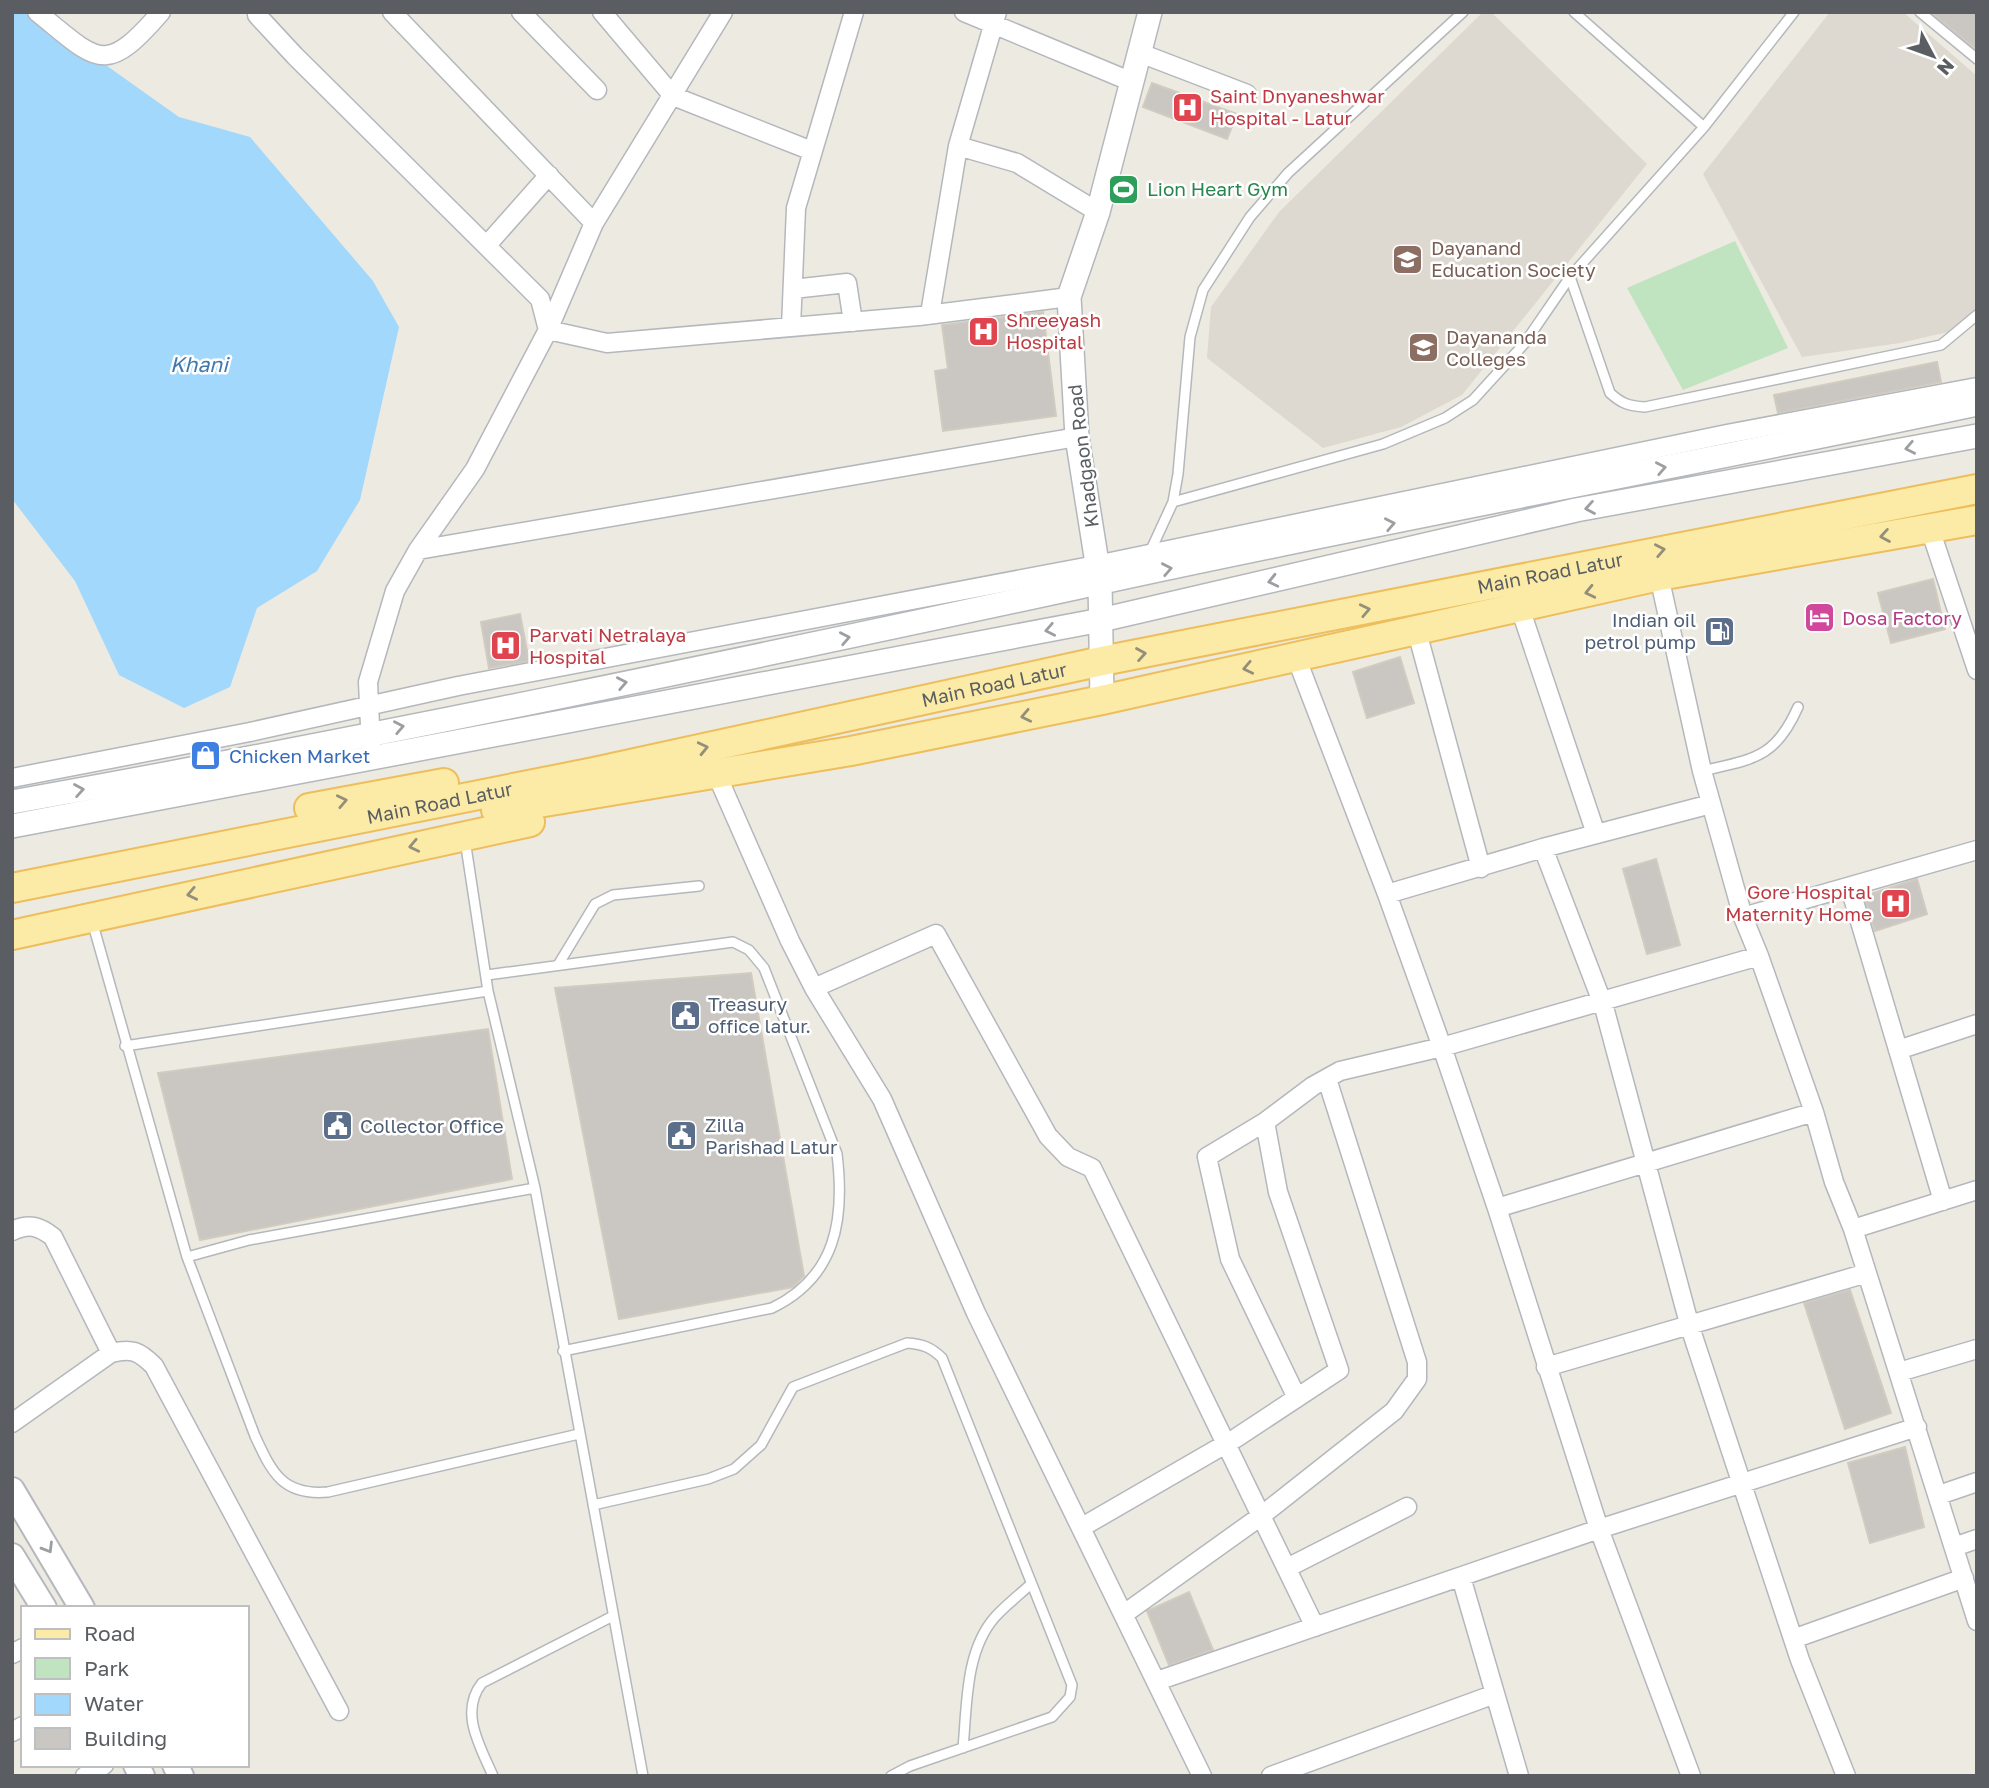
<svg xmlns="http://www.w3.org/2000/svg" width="1989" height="1788" viewBox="0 0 1989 1788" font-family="'Golos Text',sans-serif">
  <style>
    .education { fill: #ddd9d0 }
    .green { fill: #c0e4bf }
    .water { fill: #a2d8fc }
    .building { fill: #cac6c1; stroke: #d1cbc0; stroke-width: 2 }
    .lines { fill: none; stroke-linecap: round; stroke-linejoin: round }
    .service-casing { stroke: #b4b8bc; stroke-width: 12 }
    .minor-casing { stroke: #b4b8bc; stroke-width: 21 }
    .tertiary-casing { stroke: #b4b8bc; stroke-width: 26 }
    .secondary-casing { stroke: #b5b9be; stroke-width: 28 }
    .primary-casing { stroke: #edbe5b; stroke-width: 32 }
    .service { stroke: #fff; stroke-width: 9 }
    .minor { stroke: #fff; stroke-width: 18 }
    .tertiary { stroke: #fff; stroke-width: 23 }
    .secondary { stroke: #fff; stroke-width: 24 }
    .primary { stroke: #fceba7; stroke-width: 28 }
    .oneway { stroke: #9c9ea1 }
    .oneway2 { stroke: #938f7a }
    .labels { text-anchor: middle; stroke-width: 5; stroke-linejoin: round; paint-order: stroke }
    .health-label { font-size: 19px; fill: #be3a42; stroke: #fff; text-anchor: start }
    .leisure-label { font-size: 19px; fill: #27864d; stroke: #fff; text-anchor: start }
    .education-label { font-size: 19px; fill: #785e54; stroke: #fff; text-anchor: start }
    .street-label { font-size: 19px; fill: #5a5e62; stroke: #fff }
    .hotel-label { font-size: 19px; fill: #b23c85; stroke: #fff; text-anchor: start }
    .service-label { font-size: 19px; fill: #4e5e75; stroke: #fff; text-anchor: start }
    .shop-label { font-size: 19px; fill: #366cbe; stroke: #fff; text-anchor: start }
    .water-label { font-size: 21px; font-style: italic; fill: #4179ae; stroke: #fff }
  </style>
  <rect width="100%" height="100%" fill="#edeae2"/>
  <path class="education" d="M1483,12H1491L1647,164L1462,395L1401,427L1323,448L1207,358L1211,307L1279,212Z
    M1830,12H1903L1977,76V309L1948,332L1900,343L1802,357L1703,174Z"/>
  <path class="green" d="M1735,241L1788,348L1683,390L1627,288Z"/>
  <path class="water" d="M12,12H31L179,117L250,137L373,281L399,327L360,500L317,571L257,608L230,687L184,708L119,675L75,581L12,499Z"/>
  <path class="building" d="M1931,12H1977V50Z
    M1152,83L1237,114L1227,139L1143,107Z
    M1043,312L1056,416L943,431L935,371L948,369L942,325Z
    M1937,362L1941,382L1778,413L1774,395Z
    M1933,579L1945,629L1891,643L1878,593Z
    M520,614L529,661L489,668L481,622Z
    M1400,657L1414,703L1367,718L1353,672Z
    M1656,859L1680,945L1647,954L1623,869Z
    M1917,879L1927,914L1875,931L1864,896Z
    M751,973L804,1276L793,1287L619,1319L555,988Z
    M488,1029L512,1179L200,1240L158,1073Z
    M1850,1290L1891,1413L1845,1429L1804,1303Z
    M1905,1447L1924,1527L1870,1543L1848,1463Z
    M1189,1592L1213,1650L1169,1665L1147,1611Z"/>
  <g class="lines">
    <defs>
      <path id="service" d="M1574,12L1704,127
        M1920,12L1977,59
        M1570,277L1610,393C1622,404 1629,406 1645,407L1941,345L1977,315
        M1173,502L1383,444L1445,418L1473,400L1524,344L1570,277L1704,127L1794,12
        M1150,552L1173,502L1178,474L1190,337L1203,290L1250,217L1288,173L1463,12
        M1702,771C1753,759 1775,759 1798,707
        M465,840L488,991L535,1188L643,1776
        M92,921L187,1257L255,1436C272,1473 283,1496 328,1492L579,1434
        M558,965L595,904L613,895L699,886
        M487,975L733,942L749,950L764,968L837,1154C845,1220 836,1277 772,1308L563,1351
        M125,1046L488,991
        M187,1257L249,1240L535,1188
        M593,1505L708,1479L734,1469L761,1445L793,1387L907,1343C922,1344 931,1347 942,1358L1072,1685L1070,1697L1052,1717L910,1766L891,1776
        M963,1748C967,1706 965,1651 995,1617C1006,1605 1019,1595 1031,1584
        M493,1776C480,1746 459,1712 482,1683L613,1616"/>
      <path id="minor" d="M37,12C98,61 104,78 161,12
        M260,12L257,15L295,56L540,299L548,330L607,343L919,316L1069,297
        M392,12L594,223
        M521,12L597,90
        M602,12L673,96L812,151
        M964,12L1132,82
        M1140,53L1247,94
        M958,146L1017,163L1098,212
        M487,245L549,175
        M793,289L847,283L853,322
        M930,314L958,146L997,12
        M791,327L796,208L854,12
        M1930,529L1977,670
        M418,550L1077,437
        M1659,576L1702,771L1743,917L1759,956L1814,1112L1834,1182L1853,1229L1977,1621
        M1520,608L1596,834
        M1417,632L1481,868
        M1296,657L1387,894L1442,1047L1497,1208L1599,1529L1691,1776
        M371,747L368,682L395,591L418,550L475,469L548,330L594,223L723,12
        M716,773L790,941L814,988L882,1099L976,1313L1202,1776
        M12,778L250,732L458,686L1096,565L1727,434L1977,387
        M1543,848L1604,1007L1690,1327L1800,1660L1846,1776
        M1850,888L1943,1201
        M1387,894L1543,848L1711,804
        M1743,917L1977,850
        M814,988L936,934L1048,1136L1068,1157L1092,1168L1315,1627
        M1898,1050L1977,1024
        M1265,1122L1207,1157L1230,1259L1297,1398
        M1497,1208L1814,1112
        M1853,1229L1977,1190
        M12,1231C29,1223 39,1226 53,1237L111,1353
        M1546,1367L1867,1273
        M1899,1372L1977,1349
        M12,1423L111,1353C132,1348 139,1351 154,1366L339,1711
        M1939,1495L1977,1482
        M1082,1527L1236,1438L1339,1370L1278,1192L1265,1122L1313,1086L1340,1071L1442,1047L1759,956
        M1954,1547L1977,1539
        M1287,1568L1407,1507
        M1461,1577L1519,1776
        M1124,1614L1261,1516L1394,1411L1417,1379V1362L1327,1079
        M1793,1639L1964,1578
        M12,1654L23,1648
        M1157,1681L1599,1529L1917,1427
        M12,1732L23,1726
        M85,1776L104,1765
        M1271,1776L1495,1694"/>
      <path id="tertiary" d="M1102,700L1100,582L1077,437L1069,297L1098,212L1150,12
        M12,802C376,737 738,661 1098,583C1390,519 1684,466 1977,404
        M12,826L1101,620L1576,510L1977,436"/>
      <path id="secondary" d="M12,1490L82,1608
        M12,1556L44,1608
        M136,1765L142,1776
        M175,1765L181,1776"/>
      <g id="primary">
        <path d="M309,808L444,783"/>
        <path d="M496,810L851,751L1102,700L1659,576L1977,520"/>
        <path id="s1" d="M12,888L594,772L1102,661L1977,489"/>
        <path d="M12,935L530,822"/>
      </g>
    </defs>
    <use href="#service" class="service-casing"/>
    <use href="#minor" class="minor-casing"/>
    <use href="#tertiary" class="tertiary-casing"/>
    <use href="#secondary" class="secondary-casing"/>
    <use href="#primary" class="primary-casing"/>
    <use href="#service" class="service"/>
    <use href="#minor" class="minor"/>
    <use href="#tertiary" class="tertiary"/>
    <use href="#secondary" class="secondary"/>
    <use href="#primary" class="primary"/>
  </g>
  <defs><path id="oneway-chevron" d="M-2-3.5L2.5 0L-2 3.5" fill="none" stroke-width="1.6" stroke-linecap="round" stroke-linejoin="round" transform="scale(1.75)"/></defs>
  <g class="oneway">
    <use href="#oneway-chevron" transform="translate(1910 448) rotate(169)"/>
    <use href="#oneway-chevron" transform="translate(1661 468) rotate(-11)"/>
    <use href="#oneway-chevron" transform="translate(1590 508) rotate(170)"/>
    <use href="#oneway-chevron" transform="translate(1390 524) rotate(-11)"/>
    <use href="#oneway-chevron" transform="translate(1167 569) rotate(-11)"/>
    <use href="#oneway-chevron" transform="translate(1273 581) rotate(167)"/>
    <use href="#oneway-chevron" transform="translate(1050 630) rotate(169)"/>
    <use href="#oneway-chevron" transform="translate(845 638) rotate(-11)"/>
    <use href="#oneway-chevron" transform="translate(622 683) rotate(-11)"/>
    <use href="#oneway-chevron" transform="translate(399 727) rotate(-11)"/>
    <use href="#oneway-chevron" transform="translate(79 790) rotate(-10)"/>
    <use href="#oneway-chevron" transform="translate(48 1548) rotate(59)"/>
  </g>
  <g class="oneway2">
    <use href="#oneway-chevron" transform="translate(1885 536) rotate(170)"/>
    <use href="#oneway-chevron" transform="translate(1660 550) rotate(-11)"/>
    <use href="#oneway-chevron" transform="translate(1590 592) rotate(167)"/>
    <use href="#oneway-chevron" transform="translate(1365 610) rotate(-12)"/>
    <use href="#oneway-chevron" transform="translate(1141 654) rotate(-10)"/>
    <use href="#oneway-chevron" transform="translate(1248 668) rotate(168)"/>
    <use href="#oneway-chevron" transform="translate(1026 716) rotate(168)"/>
    <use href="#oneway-chevron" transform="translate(703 748) rotate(-13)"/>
    <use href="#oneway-chevron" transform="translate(342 801) rotate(-12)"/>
    <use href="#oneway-chevron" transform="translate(414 846) rotate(168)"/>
    <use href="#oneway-chevron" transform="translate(192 894) rotate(168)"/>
  </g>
  <defs>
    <symbol id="hospital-square" viewBox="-11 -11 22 22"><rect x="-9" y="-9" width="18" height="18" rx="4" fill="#e0444e" stroke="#fff"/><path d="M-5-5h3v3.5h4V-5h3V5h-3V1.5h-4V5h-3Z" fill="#fff"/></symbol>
    <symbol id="stadium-square" viewBox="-11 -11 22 22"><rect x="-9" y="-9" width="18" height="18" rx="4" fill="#2e9e5b" stroke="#fff"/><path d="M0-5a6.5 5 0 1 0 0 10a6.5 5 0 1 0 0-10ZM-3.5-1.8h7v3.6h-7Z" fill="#fff"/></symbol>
    <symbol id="university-square" viewBox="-11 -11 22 22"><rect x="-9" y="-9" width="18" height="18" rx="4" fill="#8d6e63" stroke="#fff"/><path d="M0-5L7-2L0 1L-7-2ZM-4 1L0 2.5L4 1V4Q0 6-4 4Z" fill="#fff"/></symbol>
    <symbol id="hotel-square" viewBox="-11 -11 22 22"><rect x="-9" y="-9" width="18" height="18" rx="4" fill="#d1479c" stroke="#fff"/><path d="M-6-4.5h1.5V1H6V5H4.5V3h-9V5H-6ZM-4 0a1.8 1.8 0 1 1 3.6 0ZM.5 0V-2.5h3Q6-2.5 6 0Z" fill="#fff"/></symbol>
    <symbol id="fuel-square" viewBox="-11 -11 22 22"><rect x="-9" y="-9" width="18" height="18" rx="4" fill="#5c6f8a" stroke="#fff"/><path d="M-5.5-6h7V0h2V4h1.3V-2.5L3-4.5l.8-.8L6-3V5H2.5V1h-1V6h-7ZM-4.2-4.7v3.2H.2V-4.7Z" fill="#fff"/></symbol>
    <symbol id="shop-square" viewBox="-11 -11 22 22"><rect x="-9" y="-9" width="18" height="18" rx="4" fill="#3f7fe0" stroke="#fff"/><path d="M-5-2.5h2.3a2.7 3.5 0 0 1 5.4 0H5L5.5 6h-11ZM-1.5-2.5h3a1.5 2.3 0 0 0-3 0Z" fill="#fff"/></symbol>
    <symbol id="civic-square" viewBox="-11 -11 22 22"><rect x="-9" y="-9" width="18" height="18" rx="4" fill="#5c6f8a" stroke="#fff"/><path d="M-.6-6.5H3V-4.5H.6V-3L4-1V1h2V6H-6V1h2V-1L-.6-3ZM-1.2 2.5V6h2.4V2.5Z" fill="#fff"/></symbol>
  </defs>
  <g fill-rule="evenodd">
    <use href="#hospital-square" x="1170" y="90" width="35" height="35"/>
    <use href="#stadium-square" x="1106" y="172" width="35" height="35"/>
    <use href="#university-square" x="1390" y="242" width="35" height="35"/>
    <use href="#hospital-square" x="966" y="314" width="35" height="35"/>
    <use href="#university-square" x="1406" y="330" width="35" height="35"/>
    <use href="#hotel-square" x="1802" y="600" width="35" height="35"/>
    <use href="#fuel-square" x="1702" y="614" width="35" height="35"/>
    <use href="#hospital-square" x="488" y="628" width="35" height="35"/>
    <use href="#shop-square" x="188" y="738" width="35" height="35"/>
    <use href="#hospital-square" x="1878" y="886" width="35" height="35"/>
    <use href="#civic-square" x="668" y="998" width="35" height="35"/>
    <use href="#civic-square" x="320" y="1108" width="35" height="35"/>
    <use href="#civic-square" x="664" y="1118" width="35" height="35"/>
  </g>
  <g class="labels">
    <g class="health-label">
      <text x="1210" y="103">Saint Dnyaneshwar<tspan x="1210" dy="22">Hospital - Latur</tspan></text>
      <text x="1006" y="327">Shreeyash<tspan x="1006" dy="22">Hospital</tspan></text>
      <text x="529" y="642">Parvati Netralaya<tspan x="529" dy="22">Hospital</tspan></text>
      <text x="1872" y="899" text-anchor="end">Gore Hospital<tspan x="1872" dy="22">Maternity Home</tspan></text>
    </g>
    <g class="leisure-label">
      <text x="1147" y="196">Lion Heart Gym</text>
    </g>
    <g class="education-label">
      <text x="1431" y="255">Dayanand<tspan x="1431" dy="22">Education Society</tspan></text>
      <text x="1446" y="344">Dayananda<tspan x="1446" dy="22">Colleges</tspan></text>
    </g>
    <g class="street-label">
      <text transform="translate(1083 456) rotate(-97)" y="7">Khadgaon Road</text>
      <text dy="7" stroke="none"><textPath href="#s1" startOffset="1570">Main Road Latur</textPath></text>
      <text dy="7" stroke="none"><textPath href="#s1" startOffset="1003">Main Road Latur</textPath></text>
      <text dy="7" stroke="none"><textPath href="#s1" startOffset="436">Main Road Latur</textPath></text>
    </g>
    <g class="hotel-label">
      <text x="1842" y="625">Dosa Factory</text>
    </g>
    <g class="service-label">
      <text x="1696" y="627" text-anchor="end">Indian oil<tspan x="1696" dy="22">petrol pump</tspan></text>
      <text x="708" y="1011">Treasury<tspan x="708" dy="22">office latur.</tspan></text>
      <text x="705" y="1132">Zilla<tspan x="705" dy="22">Parishad Latur</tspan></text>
      <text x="360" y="1133">Collector Office</text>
    </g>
    <g class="shop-label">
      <text x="229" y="763">Chicken Market</text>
    </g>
    <g class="water-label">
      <text x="199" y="372">Khani</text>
    </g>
  </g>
  <rect width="1989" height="1788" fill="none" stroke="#5a5e62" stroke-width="28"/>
  <rect x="21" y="1606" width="228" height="161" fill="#ffffff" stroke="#bdbfc0" stroke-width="2"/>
  <rect x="35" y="1629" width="35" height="10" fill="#fceba7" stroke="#bdbfc0" stroke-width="2"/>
  <text x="84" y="1641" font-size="21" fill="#5a5e62">Road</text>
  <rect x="35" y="1658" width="35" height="21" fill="#c0e4bf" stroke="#bdbfc0" stroke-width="2"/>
  <text x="84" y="1676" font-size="21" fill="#5a5e62">Park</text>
  <rect x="35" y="1694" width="35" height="21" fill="#a2d8fc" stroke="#bdbfc0" stroke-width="2"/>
  <text x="84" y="1711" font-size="21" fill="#5a5e62">Water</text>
  <rect x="35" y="1728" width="35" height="21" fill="#cac6c1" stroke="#bdbfc0" stroke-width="2"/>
  <text x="84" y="1746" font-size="21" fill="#5a5e62">Building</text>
  <g transform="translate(1933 56) rotate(131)" stroke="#ffffff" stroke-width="5" paint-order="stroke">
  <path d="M0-5L12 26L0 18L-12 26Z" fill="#5a5e62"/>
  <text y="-10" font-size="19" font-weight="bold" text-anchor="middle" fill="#5a5e62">N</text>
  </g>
</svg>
